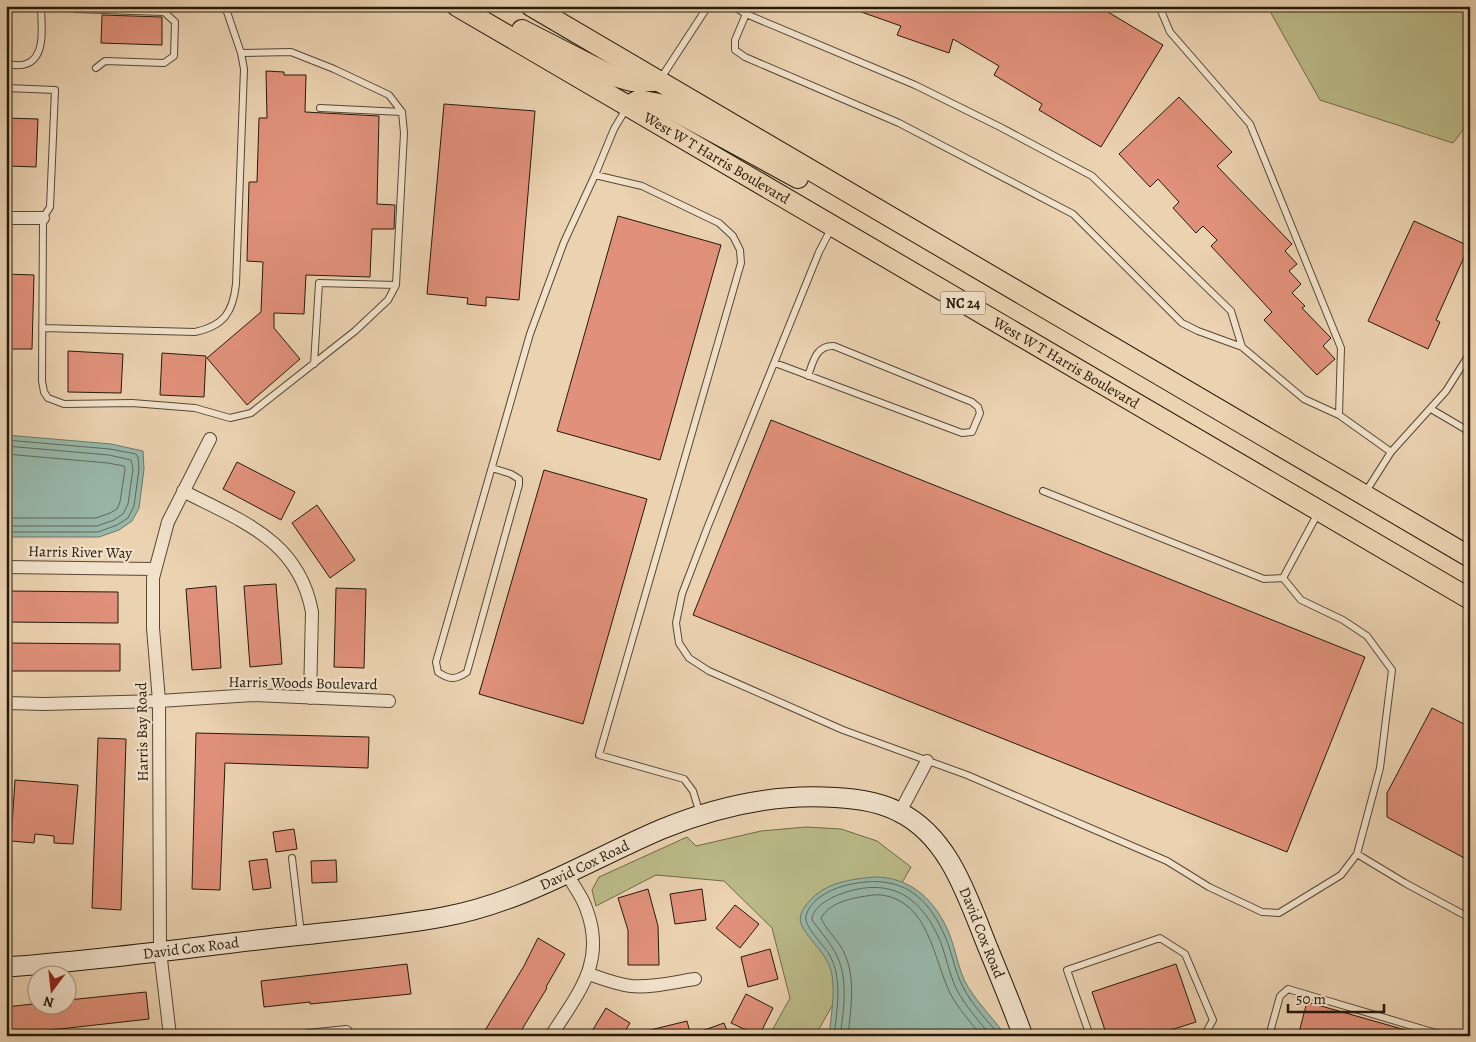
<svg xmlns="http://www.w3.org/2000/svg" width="1476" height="1042" viewBox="0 0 1476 1042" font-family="Alegreya,serif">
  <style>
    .green { fill: #bbbb89; stroke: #706a4a }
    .water { fill: #98b8aa; stroke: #6a796a }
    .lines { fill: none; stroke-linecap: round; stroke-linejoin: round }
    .shore { stroke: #5e695a; stroke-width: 1 }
    .building { fill: #e1917b; stroke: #251a0b }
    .service-casing { stroke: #564834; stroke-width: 8 }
    .minor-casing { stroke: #564834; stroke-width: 14 }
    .secondary-casing { stroke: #251a0b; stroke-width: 21 }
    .primary-casing { stroke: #251a0b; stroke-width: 22 }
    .service { stroke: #f2e2cc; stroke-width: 6 }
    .minor { stroke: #f2e2cc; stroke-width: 12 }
    .secondary { stroke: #f2e2cc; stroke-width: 19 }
    .primary { stroke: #ebd2b1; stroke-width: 20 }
    .labels { text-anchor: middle; stroke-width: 4.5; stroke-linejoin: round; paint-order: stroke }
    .shield { fill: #f2e2cc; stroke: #625645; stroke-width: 1 }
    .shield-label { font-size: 14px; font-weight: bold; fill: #251a0b }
    .street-label { font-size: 15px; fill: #251a0b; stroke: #f2e2cc }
  </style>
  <rect width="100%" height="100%" fill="#ebd2b1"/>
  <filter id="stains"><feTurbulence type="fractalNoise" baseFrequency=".004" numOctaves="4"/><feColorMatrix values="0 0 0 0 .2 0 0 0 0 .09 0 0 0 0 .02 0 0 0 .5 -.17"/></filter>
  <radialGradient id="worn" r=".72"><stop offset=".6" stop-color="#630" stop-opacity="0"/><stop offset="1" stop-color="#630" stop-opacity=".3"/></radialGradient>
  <path class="green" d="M1267,6H1470V121L1453,143L1320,100Z
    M806,827L841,829L877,841L911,867L815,1036H769L790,998L772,928L724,881L656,875L596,906L592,890L599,877L687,837L696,846L761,831Z"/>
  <path class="water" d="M6,435L111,444L143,451L144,469L139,508L132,521L119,530L99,537H6Z
    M874,877C911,877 935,900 949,933C956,950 958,970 968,987C979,1005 994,1019 1006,1036H829C831,1016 835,995 832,975C829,955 811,943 802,926C799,920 800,914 804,908C821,883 846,880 874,877Z"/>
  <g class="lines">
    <path class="shore" d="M6,440L110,449L136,454L138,457L139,469L134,506L128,518L117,525L98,532H6
      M6,446L109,455L131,460L133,469L128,504L123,514L114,520L97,526H6
      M6,454L108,463L124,466L125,469L120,502L117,509L110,513L96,518H6
      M834,1036C837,1010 843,978 829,954C824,946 803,925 806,916C810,899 831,889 847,885C894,874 924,889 944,934C952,951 954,970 963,987C972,1005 987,1020 1000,1036
      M840,1036C844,1009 849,977 835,952C829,941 820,931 812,920C812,908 828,899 838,895C884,877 917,891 938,936C946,953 948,972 957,990C966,1007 979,1021 991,1036
      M848,1036C851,1007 857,973 841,947C835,937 825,928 821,918C829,904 845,900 860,897C867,896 875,894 882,895C929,902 933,958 950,993C958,1008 970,1022 982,1036"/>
  </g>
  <path class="building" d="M851,6H1098L1163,45L1101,147L1039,110L1042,104L994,75L999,66L953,39L949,53L897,35L901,26L850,8Z
    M102,15L162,17V45L101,43Z
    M266,71L284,72V75H306L305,112L379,116L377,204L395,205L394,229H372L370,277L306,275L304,314L274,313V328L300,359L247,405L207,358L261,312L263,262L247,261L249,182H257L259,118H267Z
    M1179,97L1232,152L1217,166L1292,244L1285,251L1297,264L1289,271L1301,284L1292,293L1305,306L1302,308L1331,338L1323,346L1335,359L1317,375L1264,320L1272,312L1211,246L1217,240L1203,226L1196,233L1173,208L1179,202L1158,179L1150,187L1119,154Z
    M444,104L535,111L519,300L486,297V306L467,304L468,298L427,294Z
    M6,118L38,119L36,167L8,166L9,152H6Z
    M618,216L721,245L660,460L557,431Z
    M1414,221L1469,246L1436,320L1440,322L1428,349L1368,321Z
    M6,274L34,275L32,349H6Z
    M68,351L123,354L121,393L68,392Z
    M162,353L206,356L204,397L160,395Z
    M771,420L1365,657L1287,852L693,615Z
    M237,462L295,492L281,520L223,489Z
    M544,470L647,499L583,724L479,694Z
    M317,505L355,560L330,578L292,523Z
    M276,584L282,664L250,667L244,586Z
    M216,586L221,668L192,670L186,589Z
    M336,588L366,589L364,668L334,667Z
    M6,591L118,592V623L6,622Z
    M6,643L120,644V671H6Z
    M1432,708L1470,727V861L1387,817V793Z
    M196,733L369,737L368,768L225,763L220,890L192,889Z
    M98,738L126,739L121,910L92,908Z
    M15,780L78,785L73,844L54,843V836L35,834L34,843L11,841Z
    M294,829L297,849L276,852L273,832Z
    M267,859L271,888L253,890L249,861Z
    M336,860L337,882L312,883L311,861Z
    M648,889L658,926L659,965H628V930L618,898Z
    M702,889L706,920L675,924L670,894Z
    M735,905L759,924L740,948L716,928Z
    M538,938L565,954L546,987L547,988L518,1036H490L484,1032L524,966Z
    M770,949L778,979L748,987L741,957Z
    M407,964L411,994L310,1004V1002L264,1007L261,981Z
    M1176,964L1196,1022L1152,1036H1107L1092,992Z
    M146,992L149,1019L6,1035V1007L33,1004H68V1000Z
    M746,994L773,1008L759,1036L731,1023Z
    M1307,1002L1416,1033V1036H1298Z
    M606,1008L630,1023L622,1036H589Z
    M687,1021L691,1036H643L642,1032Z
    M724,1023L729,1036H693V1034Z"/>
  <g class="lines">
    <defs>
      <path id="service" d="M733,6L746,14L915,85L1000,127L1092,176L1231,311L1242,347L1304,399L1339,415L1391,452L1365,493
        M1159,6L1170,32L1250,124L1341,348L1339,415
        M75,9L164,12L175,22L174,56L164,63L105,61L96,68
        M746,14L735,40V50L745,57L899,123L1073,214L1182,323L1198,331L1242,347
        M6,64C12,65 21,66 26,64C47,57 41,24 41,6
        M661,78L708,6
        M6,88L55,90L50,207L43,218L42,381L44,392L48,398L64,404L132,403L195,408L230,418L251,413L355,331L388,300L396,285L404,133L402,112L389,95L334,69L291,52L241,53
        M320,108L402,112
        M595,175L614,129L626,109
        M832,227L819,252L708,526L682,594L676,623L679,643L689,658L709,671L843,730L967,775L1167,861L1209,887L1262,912L1279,913L1341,875L1357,854L1380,768L1392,670L1367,636L1343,620L1301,600L1283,578L1318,513
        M42,328L195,332C224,326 233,312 236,284L244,69L241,53L225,6
        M775,363L962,433L972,432L980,413L978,407L972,402L834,346C816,345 813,362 808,376
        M314,364L319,283L396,285
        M1431,409L1470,432
        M1391,452L1446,391L1470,353
        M492,468L511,474L519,479V485L467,672C456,680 449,680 438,672L436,662L530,334L564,242L595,175L642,186L719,223L733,236L740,250L741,263L599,755L684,779L693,791L700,814
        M1043,491L1264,579L1283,578
        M1357,854L1405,883L1470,918
        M292,858L301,934
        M1090,1036L1067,970L1160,938L1185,954L1213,1020L1204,1036
        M1269,1036L1280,996L1288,989L1446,1036"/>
      <path id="minor" d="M6,218H43
        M183,491C241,521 299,540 312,612L310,698
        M6,567L154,569
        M6,703L44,704L159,701L253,695L389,701
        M900,812L927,761
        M589,974C603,979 616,984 631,986C652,988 674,982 695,979
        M170,1036L160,951L159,701L153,628V578L168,522L210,439
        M308,1036L346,1032V1036
        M551,1036C578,993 607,962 586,908C582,896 573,885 567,874"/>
      <g id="secondary">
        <path id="s1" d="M6,967C93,961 179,949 266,939C325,932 384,928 443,917C522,903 589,860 662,829C713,808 769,795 824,797C850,798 876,800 899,812C950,837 968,899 988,948C1000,977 1012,1006 1023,1036"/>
      </g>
      <g id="primary">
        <path id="s2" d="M457,6L1470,599"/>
        <path d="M531,6L1470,557"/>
        <path d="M522,30L610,75L631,81H659"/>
        <path d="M628,106L639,100L664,105L798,178"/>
      </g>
    </defs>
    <use href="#service" class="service-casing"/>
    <use href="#minor" class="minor-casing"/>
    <use href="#secondary" class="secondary-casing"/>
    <use href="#primary" class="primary-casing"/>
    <use href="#service" class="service"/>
    <use href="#minor" class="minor"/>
    <use href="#secondary" class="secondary"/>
    <use href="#primary" class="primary"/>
  </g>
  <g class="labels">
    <rect class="shield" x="940.5" y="291.5" width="45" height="23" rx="4"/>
    <g class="shield-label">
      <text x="963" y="308">NC 24</text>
    </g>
    <g class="street-label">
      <text dy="5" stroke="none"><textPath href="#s2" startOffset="301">West W T Harris Boulevard</textPath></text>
      <text dy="5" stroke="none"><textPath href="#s2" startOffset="706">West W T Harris Boulevard</textPath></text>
      <text transform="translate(80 552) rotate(1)" y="5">Harris River Way</text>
      <text transform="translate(303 683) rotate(1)" y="5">Harris Woods Boulevard</text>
      <text transform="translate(142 732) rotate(-91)" y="5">Harris Bay Road</text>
      <text dy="5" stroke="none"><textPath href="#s1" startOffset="591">David Cox Road</textPath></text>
      <text dy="5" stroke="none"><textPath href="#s1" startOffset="1070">David Cox Road</textPath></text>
      <text dy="5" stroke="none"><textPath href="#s1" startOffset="186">David Cox Road</textPath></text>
    </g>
  </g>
  <rect width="1476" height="1042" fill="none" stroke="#ebd2b1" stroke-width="25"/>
  <rect x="8" y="8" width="1461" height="1027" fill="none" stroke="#251a0b" stroke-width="2.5"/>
  <rect x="12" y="12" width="1451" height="1017" fill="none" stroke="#251a0b"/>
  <g transform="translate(52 990) rotate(195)"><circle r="24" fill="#f2e2cc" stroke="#a0927f"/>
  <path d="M0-4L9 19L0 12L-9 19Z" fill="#8f2418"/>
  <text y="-8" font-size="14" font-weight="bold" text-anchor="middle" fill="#251a0b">N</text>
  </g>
  <path d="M1288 1004v8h96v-8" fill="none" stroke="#251a0b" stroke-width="2.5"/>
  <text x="1296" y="1004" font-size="15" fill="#251a0b" stroke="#f2e2cc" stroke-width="4" paint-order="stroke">50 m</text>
  <rect width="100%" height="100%" filter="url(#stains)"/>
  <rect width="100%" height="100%" fill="url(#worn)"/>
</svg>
